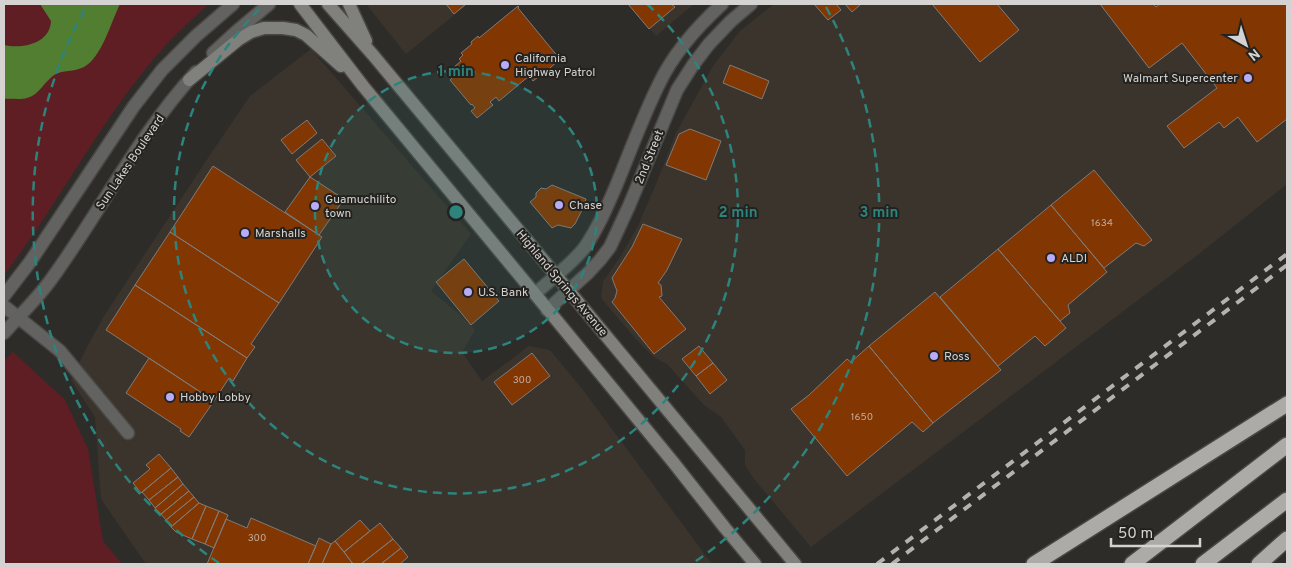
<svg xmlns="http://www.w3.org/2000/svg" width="1291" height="568" viewBox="0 0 1291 568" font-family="Overpass,sans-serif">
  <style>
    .built { fill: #3a342c }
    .green { fill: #5f1e24 }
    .water { fill: #527e32 }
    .building { fill: #823703; stroke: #7f7b79 }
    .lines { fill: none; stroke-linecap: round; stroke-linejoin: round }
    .minor-casing { stroke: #494744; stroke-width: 15 }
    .tertiary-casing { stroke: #494744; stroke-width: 15 }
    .secondary-casing { stroke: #494744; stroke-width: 15 }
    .motorway-casing { stroke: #494744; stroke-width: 18 }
    .minor { stroke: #626260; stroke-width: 12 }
    .tertiary { stroke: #626260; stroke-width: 12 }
    .secondary { stroke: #80807d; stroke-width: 12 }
    .motorway { stroke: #acaba7; stroke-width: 15 }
    .rail { stroke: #b3b2b0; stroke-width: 4; stroke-dasharray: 9 9; stroke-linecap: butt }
    .ring { fill: none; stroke: #2d847d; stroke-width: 2.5; stroke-dasharray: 9 6 }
    .poi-dot { fill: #b8abf7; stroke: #24221f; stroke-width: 2 }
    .labels { text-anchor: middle; stroke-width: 4; stroke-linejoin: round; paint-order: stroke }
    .number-label { font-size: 10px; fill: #c0ac9e }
    .poi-label { font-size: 12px; fill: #d4d3d1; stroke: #24221f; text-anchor: start }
    .street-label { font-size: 12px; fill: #d4d3d1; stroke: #24221f }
    .centre { fill: #2d847d; stroke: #24221f; stroke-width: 2.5 }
    .ring-label { font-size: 15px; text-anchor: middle; font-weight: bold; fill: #2d847d; stroke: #24221f; stroke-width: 4; stroke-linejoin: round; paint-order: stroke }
  </style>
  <rect width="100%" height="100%" fill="#2e2c29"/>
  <path class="built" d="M366,4H468L406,54Z
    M629,4H694L656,36Z
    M774,4H1287V184L1195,257L811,547L754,479L745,465V450L721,417L704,405L667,364L654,357L635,338L601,298L603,282L620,257L638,226L656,184L676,133L713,66L740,31Z
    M311,49L471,234L431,291L459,314L475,330L462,352L482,381L529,346L550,350L583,390L712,564H146L101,499L95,417L71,380L87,347L104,316L210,155L250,96Z"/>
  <path class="green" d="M4,4H209C185,25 163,46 143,72C92,136 54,210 4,275Z
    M13,352L65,400L88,449L103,541L122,564H4V361Z"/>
  <path class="water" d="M40,4H120C111,22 102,57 84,67C74,72 62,70 54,75C44,82 39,95 27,98C20,100 11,98 4,99V45C22,49 50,44 51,21Z"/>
  <path class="building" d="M446,4H466L454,14Z
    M628,4H671L675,7L649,29Z
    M814,4H836L841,10L828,20Z
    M845,4H861L852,12Z
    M932,4H997L1019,30L980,62Z
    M1100,4H1153L1156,7L1160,4H1287V119L1257,142L1238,117L1224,128L1219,122L1184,148L1167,126L1217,88L1182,43L1149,68Z
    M518,6L519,7L518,8L559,58L560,57L561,58L550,68L551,70L543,76L542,74L533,81L529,76L499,101L496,97L490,102L493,105L477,118L471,111L475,108L472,104L471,105L450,80L452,78L447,73L461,61L459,59L463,55L461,53L472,44L471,42L478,36L479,38Z
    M730,65L769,81L762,99L723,83Z
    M307,120L317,133L292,154L281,140Z
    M690,129L721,141L706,180L666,165L679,134Z
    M322,139L336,156L310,177L296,160Z
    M213,166L322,237L279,303L170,232Z
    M1094,170L1152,240L1144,246L1136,243L1104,268L1051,205Z
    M310,177L344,199L319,235L285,212Z
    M552,185L586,199L583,208L575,224L571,228L558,225L552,228L530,202L536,197V193L541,188L546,189Z
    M1051,205L1107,272L1068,305L1070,313L1060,321L998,249Z
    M643,224L682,239L667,270L658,283L661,285L662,296L659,297L686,329L654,354L612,302L615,298L617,291L612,278L632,247Z
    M170,232L279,303L251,344L255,347L247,358L135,285Z
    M998,249L1066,328L1045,346L1035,336L998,366L940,297Z
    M464,259L499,301L471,325L436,282Z
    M135,285L247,358L233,381L229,378L214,401L106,330Z
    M935,292L1001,370L933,423L869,346Z
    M699,346L713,363L696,376L682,359Z
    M869,346L933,423L923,432L912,422L847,476L791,409L809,395L847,359L851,362Z
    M532,353L550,376L512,405L494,382Z
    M149,358L214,401L189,437L180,431L181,429L126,393Z
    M713,363L727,380L710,394L696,376Z
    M159,454L171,468L141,493L133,483L150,469L146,465Z
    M171,468L178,477L149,500L142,492Z
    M178,477L183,484L155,508L149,500Z
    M183,484L189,491L161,514L155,508Z
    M189,491L194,497L166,520L161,514Z
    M194,497L199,503L171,527L166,520Z
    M199,503L206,506L192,539L176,532L171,527Z
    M206,506L219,511L205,544L192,539Z
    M219,511L228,515L214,548L205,544Z
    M251,518L316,546L308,564H207L226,519L247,528Z
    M360,520L370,531L344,552L335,541Z
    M380,523L393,539L361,564H353L344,552Z
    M319,538L331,544L322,564H308Z
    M393,539L401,548L381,564H361Z
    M335,541L344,552L353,564H322L331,544Z
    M401,548L408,557L400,564H381Z"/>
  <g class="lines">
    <defs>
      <path id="minor" d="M4,306L60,351L128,433"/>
      <path id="tertiary" d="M213,53L237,31L269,4
        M535,294C551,279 572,264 585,247C598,228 607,207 616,186C630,152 643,116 659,84C673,54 698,26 722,4
        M4,296L30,262L134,106L162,70L196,36L233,4
        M547,310L588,273L600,260L610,247L629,206L677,90L693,65L709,44L731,21L751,4
        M4,333C19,316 36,300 50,281C100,213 138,135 196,72"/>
      <path id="secondary" d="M300,4L363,86L535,294L673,462L725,528L755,564
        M328,4L373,55L501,209L795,564
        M349,4L366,41
        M189,80L238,40L251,32L264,28H283L296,30L306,35L341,66"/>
      <path id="motorway" d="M1034,564L1287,404
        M1132,564L1287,445
        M1203,564L1287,500
        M1259,564L1287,539"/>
    </defs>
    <use href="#minor" class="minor-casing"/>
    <use href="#tertiary" class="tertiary-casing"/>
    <use href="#secondary" class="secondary-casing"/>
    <use href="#motorway" class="motorway-casing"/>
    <use href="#minor" class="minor"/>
    <use href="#tertiary" class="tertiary"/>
    <use href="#secondary" class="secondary"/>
    <use href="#motorway" class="motorway"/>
    <path class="rail" d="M877,564L1287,254
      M892,564L1287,265"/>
  </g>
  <circle cx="456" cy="212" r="141" fill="#2d847d" fill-opacity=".12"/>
  <g class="ring">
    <circle cx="456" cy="212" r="141"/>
    <path d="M647 4A282 282 0 1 1 265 4"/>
    <path d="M219 563A423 423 0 0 1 86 7M826 7A423 423 0 0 1 693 563"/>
  </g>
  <g class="poi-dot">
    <circle cx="505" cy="65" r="5"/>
    <circle cx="1248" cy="78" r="5"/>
    <circle cx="559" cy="205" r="5"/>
    <circle cx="315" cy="206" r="5"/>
    <circle cx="245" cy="233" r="5"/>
    <circle cx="1051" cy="258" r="5"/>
    <circle cx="468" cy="292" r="5"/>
    <circle cx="934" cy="356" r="5"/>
    <circle cx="170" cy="397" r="5"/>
  </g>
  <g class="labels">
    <g class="number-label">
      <text x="1102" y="226">1634</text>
      <text x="522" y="383">300</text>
      <text x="862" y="420">1650</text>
      <text x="257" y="541">300</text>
    </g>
    <g class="poi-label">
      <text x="515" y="62">California<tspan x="515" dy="14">Highway Patrol</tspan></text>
      <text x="1238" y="82" text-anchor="end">Walmart Supercenter</text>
      <text x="325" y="203">Guamuchilito<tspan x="325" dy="14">town</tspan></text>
      <text x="569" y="209">Chase</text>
      <text x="255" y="237">Marshalls</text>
      <text x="1061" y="262">ALDI</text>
      <text x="478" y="296">U.S. Bank</text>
      <text x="944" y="360">Ross</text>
      <text x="180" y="401">Hobby Lobby</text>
    </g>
    <g class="street-label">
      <text transform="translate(649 157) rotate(-68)" y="4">2nd Street</text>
      <text transform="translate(130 162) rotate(-56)" y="4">Sun Lakes Boulevard</text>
      <text transform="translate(562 283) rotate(50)" y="4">Highland Springs Avenue</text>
    </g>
  </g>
  <circle cx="456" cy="212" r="8" class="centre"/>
  <g class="ring-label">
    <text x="456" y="76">1 min</text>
    <text x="738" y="217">2 min</text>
    <text x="879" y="217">3 min</text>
  </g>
  <rect width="1291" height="568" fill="none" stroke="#d4d3d1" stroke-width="10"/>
  <g transform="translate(1246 45) rotate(141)" stroke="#24221f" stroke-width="4" paint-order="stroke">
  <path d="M0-4L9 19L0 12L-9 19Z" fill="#d4d3d1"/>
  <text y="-8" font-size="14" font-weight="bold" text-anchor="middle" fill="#d4d3d1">N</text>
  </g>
  <path d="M1111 538v8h89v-8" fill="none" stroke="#d4d3d1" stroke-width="2.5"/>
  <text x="1118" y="538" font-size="15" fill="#d4d3d1" stroke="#24221f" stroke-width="4" paint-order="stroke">50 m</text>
</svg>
